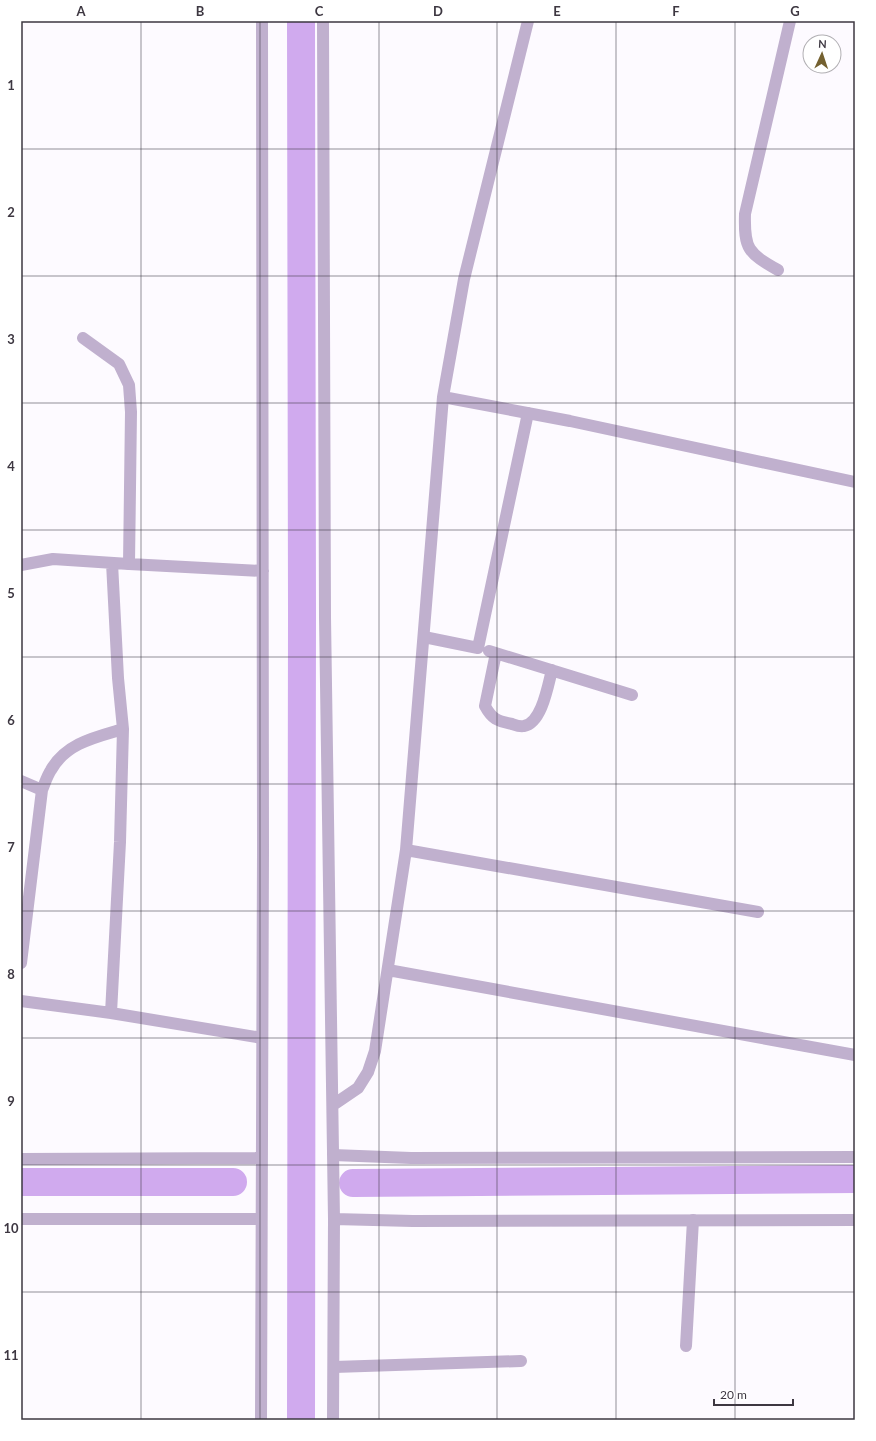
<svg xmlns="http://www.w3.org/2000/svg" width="876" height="1441" viewBox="0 0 876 1441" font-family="Lato,sans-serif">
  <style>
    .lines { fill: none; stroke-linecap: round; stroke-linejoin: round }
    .canal { stroke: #d0aaee; stroke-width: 28 }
    .lane { stroke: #c0b0ce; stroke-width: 12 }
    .street { stroke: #c0b0ce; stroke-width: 12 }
    .grid { fill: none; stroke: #3d3741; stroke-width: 1; stroke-opacity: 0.55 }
    .neatline { fill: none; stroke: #3d3741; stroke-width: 1.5 }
    .grid-label { font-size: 13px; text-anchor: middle; font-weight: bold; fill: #3d3741 }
  </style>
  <rect width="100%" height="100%" fill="#fdfaff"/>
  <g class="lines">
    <path class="canal" d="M21,1182H233
      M353,1183L855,1179
      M301,1420L302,612L301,21"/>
    <path class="lane" d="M21,565L53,559L129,564
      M424,637L478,648L528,413
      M489,651L632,695
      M496,653L485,706C492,719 497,721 512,724C515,725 520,727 524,726C542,723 548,685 552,670
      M21,781L42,790
      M21,963L42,790C45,783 47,776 51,770C66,743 96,737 123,729
      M21,1001L111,1013L262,1038
      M111,1013L120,842L123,729L118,678L112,563
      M686,1346L693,1220
      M334,1367L521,1361"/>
    <path class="street" d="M323,21L325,617L334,1219L333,1420
      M778,270C748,253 744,249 745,214L790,21
      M83,338L119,364L129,385L131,412L129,564L263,571
      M443,397L570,421L855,482
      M406,850L758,912
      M388,970L855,1055
      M333,1105L358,1088L368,1072L375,1051L406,850L443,397L464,279L528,21
      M333,1155L411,1158L855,1157
      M21,1159L261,1158
      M21,1219H261
      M334,1219L413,1221L855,1220
      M261,1420L263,850L262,21"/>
  </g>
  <path class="grid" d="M141,21V1420M260,21V1420M379,21V1420M497,21V1420M616,21V1420M735,21V1420M21,149H855M21,276H855M21,403H855M21,530H855M21,657H855M21,784H855M21,911H855M21,1038H855M21,1165H855M21,1292H855"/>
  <rect width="876" height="1441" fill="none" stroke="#ffffff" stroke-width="44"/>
  <g transform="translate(822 54) rotate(3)"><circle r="19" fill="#ffffff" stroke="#b1afb3"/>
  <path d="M0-3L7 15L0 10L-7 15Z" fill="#746130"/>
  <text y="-6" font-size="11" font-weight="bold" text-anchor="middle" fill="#3d3741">N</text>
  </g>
  <path d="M714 1399v6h79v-6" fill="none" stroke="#3d3741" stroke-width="2"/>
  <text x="720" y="1399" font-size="12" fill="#3d3741" stroke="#ffffff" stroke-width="3" paint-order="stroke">20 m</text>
  <rect x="22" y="22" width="832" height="1397" class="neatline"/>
  <g class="grid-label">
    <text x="81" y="16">A</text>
    <text x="200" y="16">B</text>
    <text x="319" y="16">C</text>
    <text x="438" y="16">D</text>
    <text x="557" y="16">E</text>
    <text x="676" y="16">F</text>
    <text x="795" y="16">G</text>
    <text x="11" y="90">1</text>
    <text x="11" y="217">2</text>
    <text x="11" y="344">3</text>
    <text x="11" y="471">4</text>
    <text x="11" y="598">5</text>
    <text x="11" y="725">6</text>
    <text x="11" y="852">7</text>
    <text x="11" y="979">8</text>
    <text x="11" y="1106">9</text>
    <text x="11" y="1233">10</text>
    <text x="11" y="1360">11</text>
  </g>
</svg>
